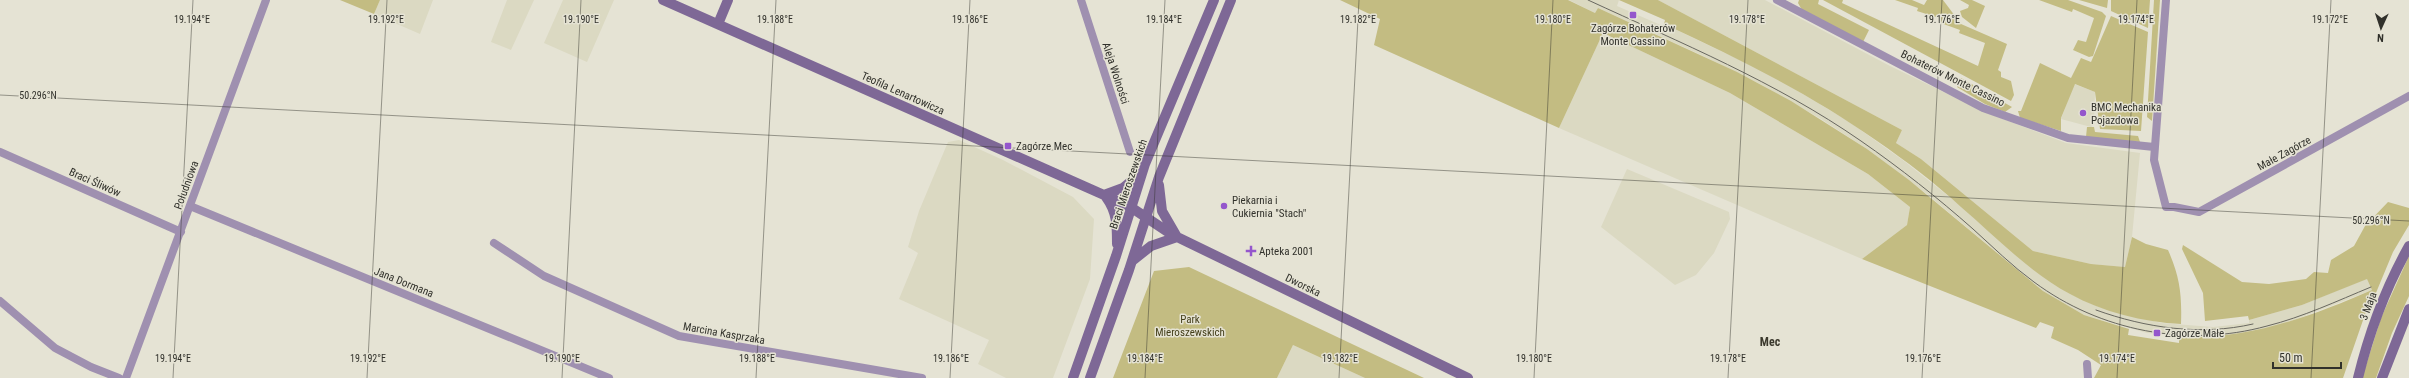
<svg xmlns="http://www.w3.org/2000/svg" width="2409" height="378" viewBox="0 0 2409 378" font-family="'Roboto Condensed',sans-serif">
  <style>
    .built { fill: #dbd9c2 }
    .green { fill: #c3bc82 }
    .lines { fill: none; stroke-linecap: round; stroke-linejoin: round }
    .street { stroke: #9f90b0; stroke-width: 8 }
    .secondary { stroke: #7e6896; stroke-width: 10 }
    .tram { stroke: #696860; stroke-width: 1 }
    .ticks { fill: none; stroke: #31312b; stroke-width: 1; stroke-opacity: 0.45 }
    .poi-dot { fill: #9456cc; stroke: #e5e3d4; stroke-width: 1.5 }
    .labels { text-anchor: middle; stroke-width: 3; stroke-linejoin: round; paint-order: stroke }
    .poi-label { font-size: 11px; fill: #31312b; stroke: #e5e3d4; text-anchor: start }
    .street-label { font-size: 11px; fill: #31312b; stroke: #e5e3d4 }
    .park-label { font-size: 11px; fill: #433e19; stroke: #e5e3d4 }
    .neighbourhood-label { font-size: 12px; font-weight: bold; fill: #3b392d; stroke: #e5e3d4 }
    .ticks-label { font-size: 10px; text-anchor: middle; fill: #31312b; stroke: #e5e3d4; stroke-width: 3; stroke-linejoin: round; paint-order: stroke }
  </style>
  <rect width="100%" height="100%" fill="#e5e3d4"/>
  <path class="built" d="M380,0H433L420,34L374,14Z
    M507,0H534L511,50L491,42Z
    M563,0H614L587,62L544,43Z
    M1569,0H1619L1617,6L1663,26L1664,24L1771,75L1848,121L1904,161L1961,206L2035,271L2070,294L2099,307L2161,323L2213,327L2249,323V320L2302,305L2367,278L2372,290L2278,326L2237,335L2210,337L2147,333L2084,315L2043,291L1928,195L1867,149L1821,119L1760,84L1699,54L1598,8L1595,13Z
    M1658,0H1765L1890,66L1987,113L2066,143L2140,153L2132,237L2125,267L2091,264L2033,251L1921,159L1896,143L1902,130Z
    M1603,33L1730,93L1868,174L1910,207L1907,225L1862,259L1559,128Z
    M2074,84L2095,92L2094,124L2091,127L2061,119Z
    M959,140L1003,160L1073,197L1094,219L1090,279L1053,378H1006L978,364L989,340L899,299L918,253L908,247L919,211L948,142Z
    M1627,169L1729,212L1730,219L1714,253L1696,275L1675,285L1601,227Z
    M1293,345L1365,378H1277Z"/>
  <path class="green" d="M340,0H380L374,14Z
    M1340,0H1568L1595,13L1598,8L1737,72L1791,101L1867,149L1909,180L2043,291L2084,315L2129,329L2128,335L2179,343V337C2247,340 2310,317 2372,290L2367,279L2302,305L2249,320L2248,316L2205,321L2203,293L2182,249L2183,245L2242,282L2269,284L2306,279L2314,272L2328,273L2331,260L2354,246L2365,226L2388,202L2409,208V225L2393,252L2373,300H2370L2343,378H2094L2101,365L2078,350L2051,338L2054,327L2040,322L2036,328L1862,259L1907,225L1910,207L1868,174L1730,93L1603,33L1559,128L1374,45L1380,19Z
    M1619,0H1658L1902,130L1896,143L1921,159L2033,251L2091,264L2125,267L2132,237L2146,244L2168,250C2180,277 2182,295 2181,324C2143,322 2103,312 2070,294C2029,272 1996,237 1961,207C1935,183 1906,161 1877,141C1810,94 1738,58 1664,24L1665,20Z
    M1799,0H1819L1818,4L1869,30L1863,42L1802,10L1798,3Z
    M1823,0H1843L1842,3L1978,66L1985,43L1959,33L1960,30L1938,22L1939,18L1917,11L1918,8L1895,0H1912L1924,5L1927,0H1943L1961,24L2007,44L1998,70L2001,72V77L2011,81L2014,95L2011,101Z
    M1960,0H1972L1985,6L1976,28L1962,17L1960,11L1968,8L1969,5Z
    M2039,0H2068L2102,12L2106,16L2093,56L2089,57L2073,50L2078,40L2086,42L2094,18L2073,9L2072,12Z
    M2079,0H2108L2107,8Z
    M2111,0H2150L2148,28L2111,11Z
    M2154,0H2160L2152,121L2147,117Z
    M2111,16L2148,32L2141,131L2100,129L2095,92L2075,84L2061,118V131L2020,118L2018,111H2021L2040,63L2071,78L2081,58L2091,62Z
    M1961,78L2012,107L2005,112L1985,104L1957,87Z
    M2087,127H2094L2095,132L2138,136L2140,142L2086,137Z
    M2409,256V296L2392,333L2376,378H2362L2381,318Z
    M1189,267L1424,378H1365L1293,345L1277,378H1113L1154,271Z"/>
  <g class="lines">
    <path class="street" d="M1081,0L1130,152
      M1777,0L1983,108L2068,138L2154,147
      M2166,0L2154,160L2166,207H2174L2199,212L2409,96
      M0,152L181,232
      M190,206L609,378
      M494,243L544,276L679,336L922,378
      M0,301L55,348L91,367L119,378
      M2087,364L2088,378
      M126,378L266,0"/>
    <path class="secondary" d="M663,0L1104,195L1132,208L1171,234L1468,378
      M718,24L728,0
      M1159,185L1162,211L1177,237
      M1104,195L1123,188L1142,172
      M1106,197C1117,212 1117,225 1117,244
      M1132,261L1151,246L1177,237
      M1073,378L1116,256L1145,164L1214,0
      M1090,378L1129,270L1159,177L1231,0
      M2358,378C2369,333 2386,287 2409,246
      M2382,378L2409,309"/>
    <path class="tram" d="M1588,0C1681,43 1776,82 1861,141C1900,168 1938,198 1973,229C1993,247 2012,266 2034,282C2100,331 2187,348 2267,326C2303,317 2337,301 2371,287
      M2096,310C2146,328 2201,336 2253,324"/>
  </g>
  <path class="ticks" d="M0,95L2409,221M173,378L193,0M367,378L387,0M562,378L581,0M756,378L776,0M950,378L970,0M1145,378L1165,0M1339,378L1359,0M1534,378L1553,0M1728,378L1748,0M1922,378L1942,0M2117,378L2137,0M2311,378L2331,0"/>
  <g class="poi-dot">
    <rect x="1629" y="11" width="8" height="8" rx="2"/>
    <circle cx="2083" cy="113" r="4"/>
    <rect x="1004" y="142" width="8" height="8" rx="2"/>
    <circle cx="1224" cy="206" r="4"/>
    <path d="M1249 245h4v4h4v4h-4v4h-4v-4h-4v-4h4z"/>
    <rect x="2153" y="329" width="8" height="8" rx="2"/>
  </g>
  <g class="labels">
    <g class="poi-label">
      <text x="1633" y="32" text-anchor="middle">Zagórze Bohaterów<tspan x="1633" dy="13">Monte Cassino</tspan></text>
      <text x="2091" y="111">BMC Mechanika<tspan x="2091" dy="13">Pojazdowa</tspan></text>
      <text x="1016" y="150">Zagórze Mec</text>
      <text x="1232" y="204">Piekarnia i<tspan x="1232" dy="13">Cukiernia "Stach"</tspan></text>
      <text x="1259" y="255">Apteka 2001</text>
      <text x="2165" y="337">Zagórze Małe</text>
    </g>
    <g class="street-label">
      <text transform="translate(1116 73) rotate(72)" y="4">Aleja Wolności</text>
      <text transform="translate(1953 78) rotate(26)" y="4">Bohaterów Monte Cassino</text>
      <text transform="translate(903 93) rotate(24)" y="4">Teofila Lenartowicza</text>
      <text transform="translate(2284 153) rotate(-29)" y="4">Małe Zagórze</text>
      <text transform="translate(95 182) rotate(24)" y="4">Braci Śliwów</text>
      <text transform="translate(1128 184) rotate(-71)" y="4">Braci Mieroszewskich</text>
      <text transform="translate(186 185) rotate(-70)" y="4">Południowa</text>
      <text transform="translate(404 282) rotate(22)" y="4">Jana Dormana</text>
      <text transform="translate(1303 285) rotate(26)" y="4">Dworska</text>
      <text transform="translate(2368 306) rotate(-69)" y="4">3 Maja</text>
      <text transform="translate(724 333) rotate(10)" y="4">Marcina Kasprzaka</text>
    </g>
    <g class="park-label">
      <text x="1190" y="323">Park<tspan x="1190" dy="13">Mieroszewskich</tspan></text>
    </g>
    <g class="neighbourhood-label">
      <text x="1770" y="346">Mec</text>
    </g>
  </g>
  <g class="ticks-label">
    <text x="192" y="23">19.194°E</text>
    <text x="386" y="23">19.192°E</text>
    <text x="581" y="23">19.190°E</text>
    <text x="775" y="23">19.188°E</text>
    <text x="970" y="23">19.186°E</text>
    <text x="1164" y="23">19.184°E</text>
    <text x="1358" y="23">19.182°E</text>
    <text x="1553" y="23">19.180°E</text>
    <text x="1747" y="23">19.178°E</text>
    <text x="1942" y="23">19.176°E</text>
    <text x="2136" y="23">19.174°E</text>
    <text x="2330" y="23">19.172°E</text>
    <text x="38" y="99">50.296°N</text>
    <text x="2371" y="224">50.296°N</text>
    <text x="173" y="362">19.194°E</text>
    <text x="368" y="362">19.192°E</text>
    <text x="562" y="362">19.190°E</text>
    <text x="757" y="362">19.188°E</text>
    <text x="951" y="362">19.186°E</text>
    <text x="1145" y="362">19.184°E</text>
    <text x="1340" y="362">19.182°E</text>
    <text x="1534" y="362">19.180°E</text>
    <text x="1728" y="362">19.178°E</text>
    <text x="1923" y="362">19.176°E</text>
    <text x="2117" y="362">19.174°E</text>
  </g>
  <g transform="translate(2381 28) rotate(183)" stroke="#e5e3d4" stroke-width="3" paint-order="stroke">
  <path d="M0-3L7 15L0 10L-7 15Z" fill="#31312b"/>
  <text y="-6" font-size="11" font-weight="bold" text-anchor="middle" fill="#31312b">N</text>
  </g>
  <path d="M2273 362v6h68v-6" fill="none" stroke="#31312b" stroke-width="2"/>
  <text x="2279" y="362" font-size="12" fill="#31312b" stroke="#e5e3d4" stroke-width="3" paint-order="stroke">50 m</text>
</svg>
